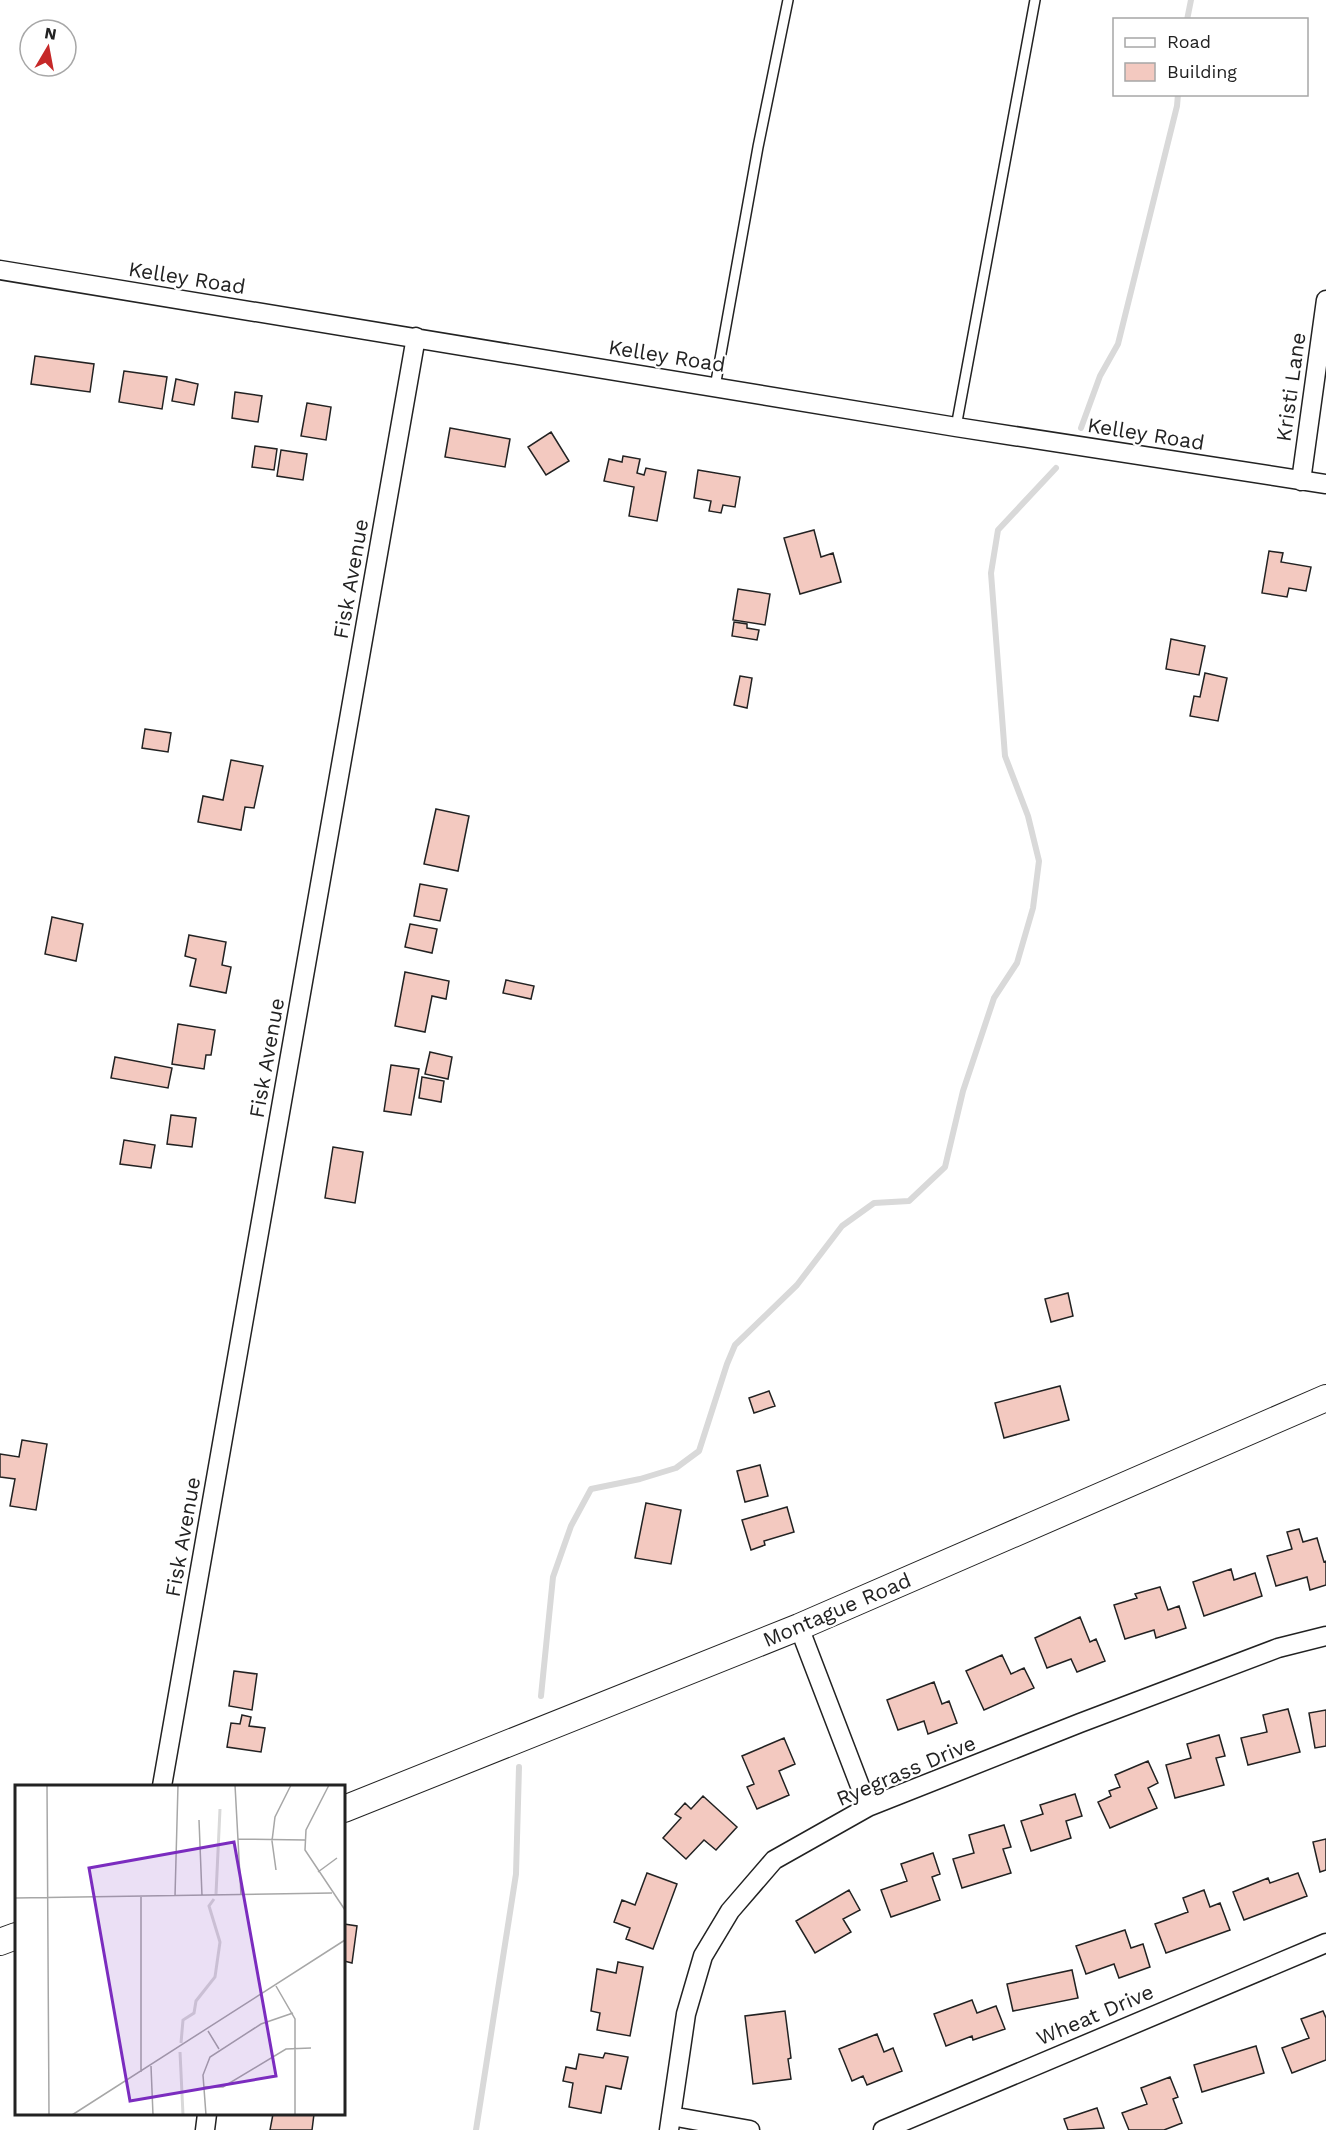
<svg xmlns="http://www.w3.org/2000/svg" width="1326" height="2130" viewBox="0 0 1326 2130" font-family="'Work Sans',sans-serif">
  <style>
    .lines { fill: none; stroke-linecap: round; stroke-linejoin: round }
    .stream { stroke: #d9d9d9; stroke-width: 6 }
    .building { fill: #f3c9c0; stroke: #222; stroke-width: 1.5 }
    .service-casing { stroke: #222; stroke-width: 12 }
    .minor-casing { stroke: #222; stroke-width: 21 }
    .secondary-casing { stroke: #222; stroke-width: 28 }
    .service { stroke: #fff; stroke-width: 9 }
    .minor { stroke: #fff; stroke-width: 18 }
    .secondary { stroke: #fff; stroke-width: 26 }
    .labels { text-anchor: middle; stroke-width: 4.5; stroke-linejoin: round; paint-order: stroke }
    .street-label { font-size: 21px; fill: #222; stroke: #fff }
    .inset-river { fill: none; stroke: #d9d9d9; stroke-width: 3 }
    .inset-road { fill: none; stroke: #a7a7a7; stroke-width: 1.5 }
    .view { fill: #7b2cbf; fill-opacity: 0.15; stroke: #7b2cbf; stroke-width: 3 }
    .inset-edge { fill: none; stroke: #222; stroke-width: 3 }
  </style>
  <rect width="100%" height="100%" fill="#fff"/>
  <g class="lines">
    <path class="stream" d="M1187,20L1191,0
      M1081,428L1100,376L1118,344L1177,106L1178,94
      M541,1696L553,1577L571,1526L591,1489L640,1479L676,1468L699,1451L727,1364L735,1345L797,1285L842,1226L874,1203L909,1201L945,1167L963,1091L994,998L1017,963L1033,908L1039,861L1028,816L1005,756L991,573L998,530L1056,468
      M476,2130L516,1874L519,1767"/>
  </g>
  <path class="building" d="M35,356L94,364L90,392L31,384Z
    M124,371L167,377L162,409L119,402Z
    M176,379L198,384L194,405L172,401Z
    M235,392L262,396L258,422L232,418Z
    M307,403L331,407L326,440L301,436Z
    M450,428L510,439L505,467L445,457Z
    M551,432L569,461L546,475L528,447Z
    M255,446L277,449L274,470L252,467Z
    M281,450L307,454L303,480L277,476Z
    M623,456L640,459L637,473L644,475L646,468L666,472L657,521L629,516L634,487L604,481L609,459L622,462Z
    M698,470L740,477L735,507L723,505L721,513L709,511L711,501L694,498Z
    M814,530L821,557L833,553L841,582L800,594L784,538Z
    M1269,551L1283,553L1281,562L1311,567L1306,591L1289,588L1287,597L1262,593Z
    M738,589L770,594L765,625L733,620Z
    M734,622L747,624V628L759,630L757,640L732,636Z
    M1171,639L1205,646L1199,675L1166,669Z
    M1205,673L1227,678L1218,721L1190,716L1194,696L1200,697Z
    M740,676L752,678L747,708L734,705Z
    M145,729L171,733L168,752L142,748Z
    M231,760L263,766L254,808L245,807L241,830L198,822L203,796L223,800Z
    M436,809L469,816L458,871L424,864Z
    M420,884L447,889L440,921L414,916Z
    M52,917L83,924L76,961L45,954Z
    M410,924L437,929L432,953L405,947Z
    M189,935L226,942L222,965L231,967L226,993L190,986L196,959L185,956Z
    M405,972L449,981L446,999L432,996L425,1032L395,1026Z
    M506,980L534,986L531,999L503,993Z
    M178,1024L215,1030L211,1055H206L204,1069L172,1064Z
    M430,1052L452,1057L448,1079L425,1074Z
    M115,1057L172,1068L168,1088L111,1078Z
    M391,1065L419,1069L411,1115L384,1111Z
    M422,1077L444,1081L441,1102L419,1098Z
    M171,1115L196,1118L192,1147L167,1144Z
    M124,1140L155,1145L151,1168L120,1164Z
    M333,1147L363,1152L355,1203L325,1198Z
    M1068,1293L1073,1316L1051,1322L1045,1299Z
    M1060,1386L1069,1420L1004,1438L995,1403Z
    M769,1391L775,1406L754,1413L749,1398Z
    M22,1440L47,1444L36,1510L10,1506L15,1479L0,1477V1454L19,1457Z
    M760,1465L768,1496L745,1502L737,1471Z
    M646,1503L681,1510L671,1564L635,1558Z
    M787,1507L794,1532L764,1541L765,1545L751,1550L742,1520Z
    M1299,1529L1303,1542L1317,1538L1324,1562L1326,1561V1585L1310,1590L1307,1577L1276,1586L1267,1556L1292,1549L1287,1532Z
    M1231,1569L1234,1580L1255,1573L1262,1596L1204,1616L1193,1582Z
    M1160,1587L1168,1610L1179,1606L1186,1628L1156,1638L1154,1630L1125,1639L1114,1605L1137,1598L1135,1594Z
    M1080,1617L1090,1642L1096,1639L1105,1661L1077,1672L1071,1659L1047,1668L1035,1638Z
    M1002,1655L1011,1674L1024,1668L1034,1688L984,1710L966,1671Z
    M234,1671L257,1674L252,1710L229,1706Z
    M934,1682L942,1704L949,1701L957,1723L928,1734L924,1721L898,1730L887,1700Z
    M1288,1709L1300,1752L1248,1765L1241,1738L1267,1732L1263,1715Z
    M1326,1710V1746L1315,1748L1309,1713Z
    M242,1715L251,1717L249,1726L265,1728L261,1752L227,1747L231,1723L240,1724Z
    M1219,1735L1225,1756L1216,1758L1224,1785L1175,1798L1166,1765L1191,1758L1187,1744Z
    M784,1738L795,1764L779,1771L789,1795L757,1809L747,1787L754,1784L742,1756Z
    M1148,1761L1158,1783L1148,1788L1157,1808L1110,1828L1098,1802L1111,1796L1109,1791L1120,1787L1115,1775Z
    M1075,1794L1082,1816L1066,1821L1071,1838L1031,1851L1021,1821L1043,1814L1040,1805Z
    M703,1796L737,1827L716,1850L704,1840L686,1859L663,1838L681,1818L675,1814L685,1803L691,1809Z
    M1004,1825L1011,1847L1003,1849L1011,1873L962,1888L953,1859L974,1853L969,1835Z
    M1326,1839V1870L1320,1872L1313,1842Z
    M933,1853L940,1874L932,1877L940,1900L891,1917L881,1890L907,1881L901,1864Z
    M647,1873L677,1884L653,1949L626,1939L630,1928L614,1922L622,1900L635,1905Z
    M1298,1873L1307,1896L1244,1920L1233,1892L1268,1878L1270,1883Z
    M849,1890L860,1910L843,1919L851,1932L815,1953L796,1921Z
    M1204,1890L1210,1907L1220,1903L1230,1930L1166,1953L1155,1924L1188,1912L1183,1898Z
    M344,1924L357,1926L352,1963L344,1961Z
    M1125,1930L1131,1948L1143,1944L1150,1967L1119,1978L1114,1964L1086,1974L1076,1946Z
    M618,1962L643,1967L630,2036L597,2030L600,2013L591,2011L597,1969L616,1973Z
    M1072,1970L1078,1998L1013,2011L1007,1984Z
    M972,2000L977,2013L996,2006L1005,2029L973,2040L972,2036L946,2046L934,2014Z
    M785,2011L791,2058L788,2059L791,2079L753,2084L745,2016Z
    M1323,2011L1326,2018V2060L1292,2073L1282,2048L1309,2038L1301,2019Z
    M877,2034L884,2052L893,2048L902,2071L867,2085L863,2076L852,2081L839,2049Z
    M1256,2046L1264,2073L1202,2092L1194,2065Z
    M605,2053L628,2057L621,2089L606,2086L601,2113L569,2107L573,2083L563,2081L566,2067L576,2069L579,2054L603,2058Z
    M1170,2077L1178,2097L1173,2099L1182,2123L1164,2130H1129L1122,2113L1147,2104L1141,2088Z
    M1097,2108L1104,2128L1068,2130L1064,2119Z
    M273,2114H314L312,2130H270Z"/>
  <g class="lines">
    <defs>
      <path id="service" d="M715,387L758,147L788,0
        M956,427L1035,0"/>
      <path id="minor" d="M0,270L956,427L1326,484
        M1301,481L1326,300
        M799,1627L868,1807
        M162,1786L416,337
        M671,2116L750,2130
        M205,2130L207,2114
        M669,2130L686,2014L703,1956L730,1911L774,1860L868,1807L1080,1723L1278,1648L1326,1636
        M883,2130L1326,1943"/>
      <path id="secondary" d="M344,1809L799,1627L1326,1398
        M0,1942L16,1936"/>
    </defs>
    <use href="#service" class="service-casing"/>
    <use href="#minor" class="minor-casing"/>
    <use href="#secondary" class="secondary-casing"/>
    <use href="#service" class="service"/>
    <use href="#minor" class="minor"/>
    <use href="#secondary" class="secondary"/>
  </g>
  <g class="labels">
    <g class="street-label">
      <text transform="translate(187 278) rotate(9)" y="7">Kelley Road</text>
      <text transform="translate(667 356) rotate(9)" y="7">Kelley Road</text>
      <text transform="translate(1291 387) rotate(-82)" y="7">Kristi Lane</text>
      <text transform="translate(1146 434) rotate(9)" y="7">Kelley Road</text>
      <text transform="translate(351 579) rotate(-80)" y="7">Fisk Avenue</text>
      <text transform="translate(267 1058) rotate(-80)" y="7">Fisk Avenue</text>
      <text transform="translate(183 1537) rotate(-80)" y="7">Fisk Avenue</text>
      <text transform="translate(837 1610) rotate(-23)" y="7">Montague Road</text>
      <text transform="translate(906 1771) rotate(-23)" y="7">Ryegrass Drive</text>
      <text transform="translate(1095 2015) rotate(-23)" y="7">Wheat Drive</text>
    </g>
  </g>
  <g transform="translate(15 1785)">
    <rect width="330" height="330" fill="#fff"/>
    <path class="inset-river" d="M201,109L205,24M166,258L168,235L179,228L181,216L200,192L205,157L194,121L199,114M165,267L168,330"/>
    <path class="inset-road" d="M32,0L34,330M220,0L226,110M314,0L291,45L290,65L330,125M184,35L187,111M223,54L290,55M261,85L257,56L260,32L276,0M303,87L322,73M160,111L163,0M126,112V287M0,113L317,108M261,201L280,234V330M193,246L204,264M136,281L138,330M189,302H208L271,264L296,263M57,330L330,155M191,330L188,290L195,272L246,239L278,228"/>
    <path class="view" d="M219,57L261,291L115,316L74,83Z"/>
    <rect width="330" height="330" class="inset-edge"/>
  </g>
  <rect x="1113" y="18" width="195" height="78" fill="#ffffff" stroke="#a7a7a7" stroke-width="1.5"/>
  <rect x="1125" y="38" width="30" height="9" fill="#ffffff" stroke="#a7a7a7" stroke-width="1.5"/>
  <text x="1167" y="48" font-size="18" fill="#222222">Road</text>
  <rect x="1125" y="63" width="30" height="18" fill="#f3c9c0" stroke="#a7a7a7" stroke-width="1.5"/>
  <text x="1167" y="78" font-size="18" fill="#222222">Building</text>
  <g transform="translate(48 48) rotate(10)"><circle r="28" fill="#ffffff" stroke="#a7a7a7" stroke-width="1.5"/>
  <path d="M0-4.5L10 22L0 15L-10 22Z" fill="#c62828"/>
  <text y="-9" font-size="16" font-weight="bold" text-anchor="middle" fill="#222222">N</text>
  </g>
</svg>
